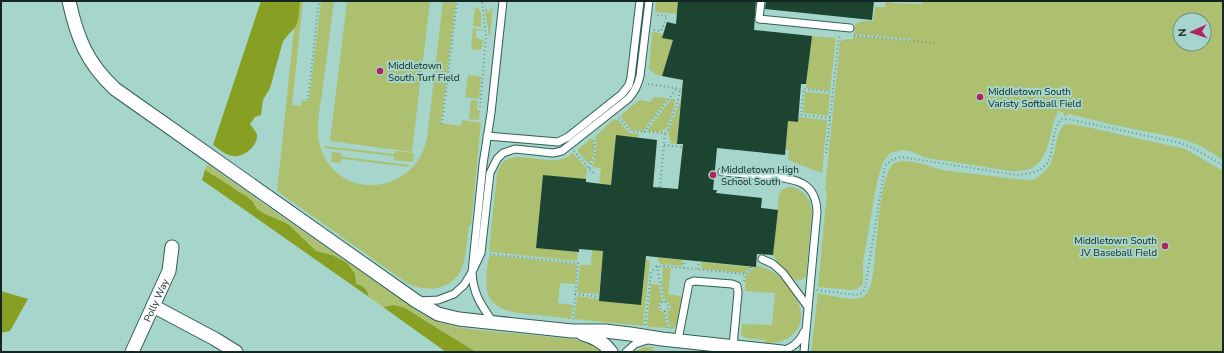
<svg xmlns="http://www.w3.org/2000/svg" width="1224" height="353" viewBox="0 0 1224 353" font-family="'Nunito Sans',sans-serif">
  <style>
    .green { fill: #adc070; fill-rule: evenodd }
    .forest { fill: #879f22 }
    .building { fill: #1c4431 }
    .lines { fill: none; stroke-linecap: round; stroke-linejoin: round }
    .service-casing { stroke: #315f57; stroke-width: 9 }
    .minor-casing { stroke: #315f57; stroke-width: 15 }
    .path { stroke: #6f948c; stroke-width: 2; stroke-dasharray: 1 3; stroke-linecap: butt }
    .service { stroke: #fff; stroke-width: 7 }
    .minor { stroke: #fff; stroke-width: 13 }
    .poi-dot { fill: #b02461; stroke: #a5d5cb; stroke-width: 1.5 }
    .labels { text-anchor: middle; stroke-width: 4; stroke-linejoin: round; paint-order: stroke }
    .poi-label { font-size: 10px; fill: #132622; stroke: #a5d5cb; text-anchor: start }
    .street-label { font-size: 10px; fill: #132622; stroke: #a5d5cb }
  </style>
  <rect width="100%" height="100%" fill="#a5d5cb"/>
  <path class="green" d="M297,1H303L292,105L301,106L302,100L309,101L321,1H334C330,29 327,57 323,86C321,105 314,130 321,149C341,204 417,193 427,138L443,1H456L441,123L461,126L462,120L481,123L471,225H469C467,238 467,252 463,265C456,289 428,294 407,283L277,191Z
    M347,1H430L412,152L330,141Z
    M493,1L490,36L489,35L485,9H488L487,12L489,13L490,9H492Z
    M656,1H678L677,14L655,12Z
    M886,1H890V3L922,4V1H1223V160L1201,146L1179,138L1114,125L1069,114L1064,117V113L1059,111L1056,115C1047,142 1049,174 1011,171L927,158L910,151L903,150L890,153L883,162L877,182L863,262V284L857,289L853,290L818,287L827,192L825,189L840,42L842,40L853,39L854,36L911,41V39L854,34L855,24L863,21H873L875,7H885ZM1180,20H1204V44H1180Z
    M475,7L478,8L481,12V27L473,26Z
    M473,28L483,30V31L476,30V38L483,40L481,50L471,49Z
    M655,32L663,34L673,40L662,76L655,74L649,69L652,33Z
    M811,36L836,38L830,91L806,88Z
    M468,75L481,77L479,99L465,97Z
    M805,92L830,94L828,116L803,113Z
    M654,97L668,98L643,131L631,130L621,117V115L639,100L650,102Z
    M671,99H675L674,107L667,128L659,132L647,131Z
    M681,99L677,144L671,143L668,132Z
    M471,100L478,101L477,110H480L479,120L469,119Z
    M798,117L827,120L822,173L788,160L789,150H785L788,121L798,122Z
    M614,119L618,120L629,133L639,134L637,138L616,136L611,185L599,183L601,168L592,167L596,152V136Z
    M1069,124L1083,126L1185,149L1223,171V352H811L818,293C827,295 852,301 860,298C866,297 869,290 871,284C877,264 877,172 895,163C907,157 930,167 942,170L1025,180C1032,181 1036,179 1042,174C1059,160 1052,138 1064,125Z
    M592,138C596,147 594,157 589,164L577,150Z
    M325,146L394,154L395,151L414,153L413,162L394,160V156L325,148Z
    M332,152L341,153V155L344,157L409,165V167L344,159L341,160L340,163L331,162Z
    M573,153L587,169L586,179L543,175L536,247L578,252L577,261L491,252L489,251L497,175C503,142 541,166 562,159C566,158 570,155 573,153Z
    M207,164L417,311C434,322 450,326 469,329L582,340L588,341L603,349L602,352H476L424,319L394,305L383,307L369,297C367,288 364,286 356,284V279L332,255L316,251L288,224L263,213L257,209L253,202L238,190L227,185L205,170Z
    M790,187C803,188 811,199 812,212L806,276C796,291 779,263 773,255L779,194L783,189Z
    M592,250L603,251L599,294L577,293L580,265H591Z
    M491,255L577,264L575,284L560,283L558,303L573,305L571,319C560,317 548,316 537,315C518,313 493,313 487,291C485,280 487,268 489,257Z
    M658,257L683,260V265L681,266L661,264L658,260Z
    M646,259L650,261L643,326L574,319L577,296L599,299V301L641,305Z
    M702,262L750,267V268L744,273L703,269L701,267Z
    M756,266C775,267 796,290 800,308C806,331 785,345 765,343V340L746,338L741,335L742,324L772,325L775,293L745,291L746,275L752,269L753,267H756Z
    M663,267L671,268L668,294L680,296L682,298L678,323L673,329H670L667,312L670,309V304L665,300L662,285Z
    M651,284L659,285L662,301L659,304C658,308 659,311 664,312L667,328L649,327L647,325Z
    M644,347H653L654,352H632Z"/>
  <path class="forest" d="M261,1H300L298,20L296,26L283,41L270,88L263,100L261,115L255,117L250,124C252,127 256,131 257,135C258,146 243,158 233,156C226,155 219,149 213,145Z
    M205,170L246,196L253,202L257,209L263,213L288,224L316,251L332,255L347,263L355,274L356,284C364,286 367,288 369,297L202,180Z
    M1,291L28,299L10,331L1,333Z
    M394,305L405,308L476,352H446L383,307Z"/>
  <path class="building" d="M678,1H756L754,30L812,36L806,84H801L798,122L788,121L785,155L717,148L713,190H717L716,193L762,198L761,208L778,210L773,255L757,254L756,267L646,256L641,305L599,301L603,251L579,249V252L536,248L543,175L586,179V182L611,185L616,135L657,140L653,187L678,189L683,144H677L683,80L662,76L673,40L662,38L667,22L676,24Z
    M766,1H874L872,20L765,9Z"/>
  <g class="lines">
    <defs>
      <path id="service" d="M761,1L759,19L850,28
        M487,136L558,142L568,137L622,94L629,85L631,77L640,1
        M722,172C737,173 751,175 766,176C792,179 816,179 817,212L804,352
        M762,259L773,264L783,273L808,307
        M420,301L438,300L454,294L464,285L472,272L481,253L490,173L497,159L503,153L515,149L553,153L562,151L628,99C635,92 638,85 640,76L649,1
        M493,322C481,305 473,294 472,272L483,164L491,113L503,1
        M678,340L689,283L694,281L732,284L737,286L738,293L733,346
        M778,351C790,350 799,343 804,332
        M626,352L635,344L647,340"/>
      <g id="minor">
        <path d="M69,1C77,38 87,63 115,89L416,301L438,314L459,319L572,331H605L630,334L662,339L782,352"/>
        <path d="M153,306L215,339L236,352"/>
        <path d="M583,334C594,337 604,342 611,352"/>
        <path id="s1" d="M132,352L169,271L172,247"/>
      </g>
    </defs>
    <use href="#service" class="service-casing"/>
    <use href="#minor" class="minor-casing"/>
    <path class="path" d="M654,30L661,31L667,16L656,15
      M854,35L935,43
      M648,84L682,89
      M308,100L319,1
      M480,107L486,37L482,1
      M619,118L630,131L665,133L668,130L678,100L680,89
      M830,118L801,115L804,89L833,92
      M442,124L457,1
      M644,132L677,88
      M664,145L682,147
      M574,151L595,175
      M826,153L839,36
      M589,168L595,154L594,137
      M660,187L665,133
      M490,254L578,263L573,319
      M657,266L664,302
      M684,268L685,260
      M698,269L699,261
      M744,281L745,274L751,269V267
      M817,290L856,295L862,293L865,289L885,166L893,159L901,157L1017,175C1066,171 1043,144 1061,119H1068L1180,143L1193,148L1223,165
      M575,294L599,297
      M659.5 306a4.5 4.5 0 1 1 9 0a4.5 4.5 0 1 1-9 0Z
      M665,311L668,328
      M645,325L651,272L656,267L663,266L745,274"/>
    <use href="#service" class="service"/>
    <use href="#minor" class="minor"/>
  </g>
  <g class="poi-dot">
    <circle cx="380" cy="71" r="4"/>
    <circle cx="980" cy="97" r="4"/>
    <circle cx="713" cy="175" r="4"/>
    <circle cx="1165" cy="246" r="4"/>
  </g>
  <g class="labels">
    <g class="poi-label">
      <text x="388" y="69">Middletown<tspan x="388" dy="12">South Turf Field</tspan></text>
      <text x="988" y="95">Middletown South<tspan x="988" dy="12">Varisty Softball Field</tspan></text>
      <text x="721" y="173">Middletown High<tspan x="721" dy="12">School South</tspan></text>
      <text x="1157" y="244" text-anchor="end">Middletown South<tspan x="1157" dy="12">JV Baseball Field</tspan></text>
    </g>
    <g class="street-label">
      <text dy="4" stroke="none"><textPath href="#s1" startOffset="57">Polly Way</textPath></text>
    </g>
  </g>
  <rect width="1224" height="353" fill="none" stroke="#132622" stroke-width="4"/>
  <g transform="translate(1192 32) rotate(267)"><circle r="19" fill="#a5d5cb" stroke="#6b8f87"/>
  <path d="M0-3L7 15L0 10L-7 15Z" fill="#b02461"/>
  <text y="-6" font-size="11" font-weight="bold" text-anchor="middle" fill="#132622">N</text>
  </g>
</svg>
